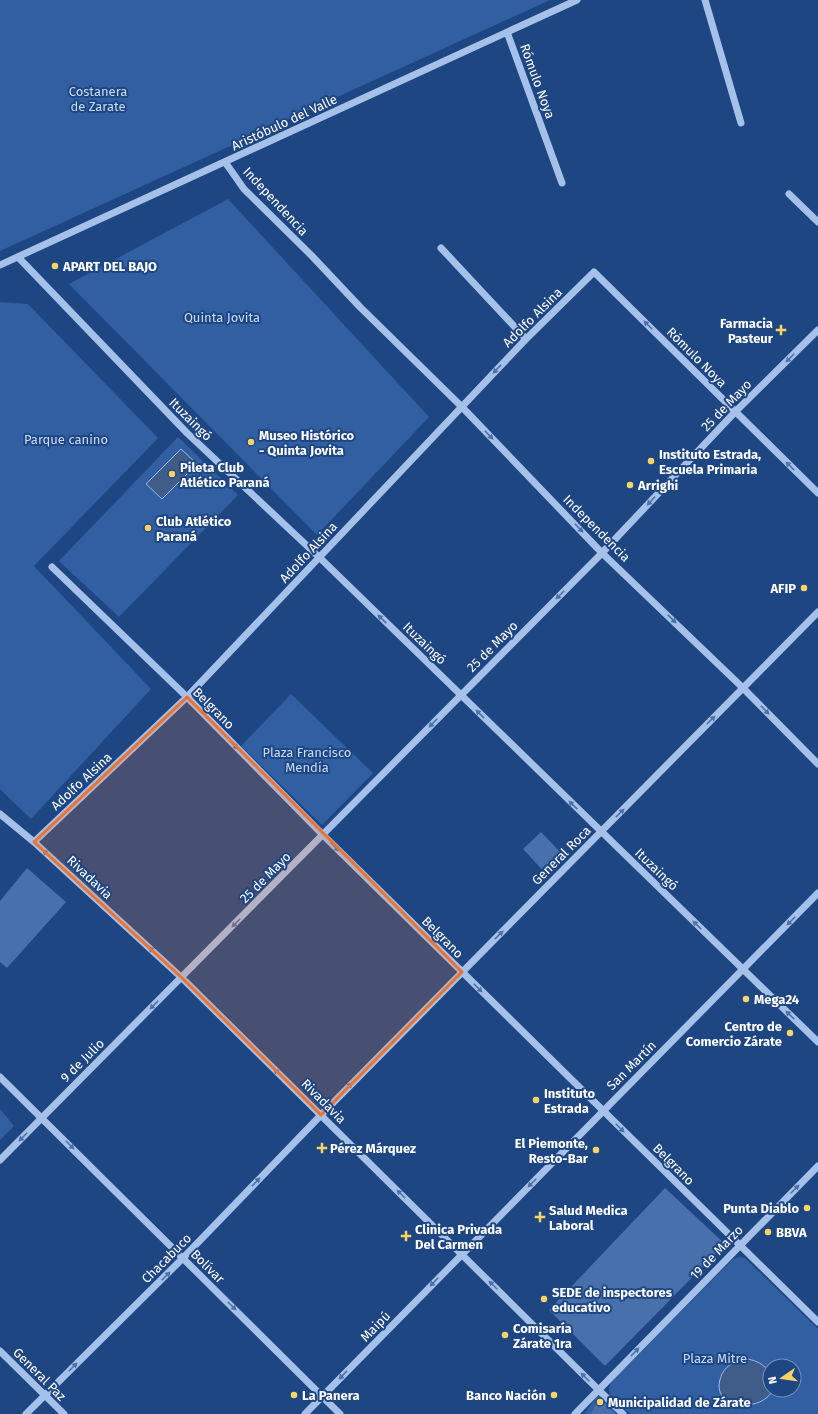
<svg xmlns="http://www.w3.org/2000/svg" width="818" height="1414" viewBox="0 0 818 1414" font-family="'Fira Sans',sans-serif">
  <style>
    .green { fill: #325fa1; fill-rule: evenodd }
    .water { fill: #405d8a; stroke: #98bbeb }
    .building { fill: #4770ac }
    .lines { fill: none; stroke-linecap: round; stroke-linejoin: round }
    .minor { stroke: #a5c1e9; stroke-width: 7 }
    .oneway { fill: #4d71a7 }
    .marked { fill: #eb7230; fill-opacity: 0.2; stroke: #eb7230; stroke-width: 3; stroke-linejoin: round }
    .poi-dot { fill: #f8d464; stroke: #1e4683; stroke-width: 1.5 }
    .labels { text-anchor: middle; stroke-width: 4; stroke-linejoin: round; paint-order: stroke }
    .street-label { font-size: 13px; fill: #fff; stroke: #1e4683 }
    .park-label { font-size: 13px; fill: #c9dcf7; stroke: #1e4683 }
    .poi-label { font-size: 13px; font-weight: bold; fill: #fff; stroke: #1e4683; text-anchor: start }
  </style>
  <rect width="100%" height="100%" fill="#1e4683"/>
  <path class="green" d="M0,0H550L0,251Z
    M228,199L429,417L317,535L69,284Z
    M0,302L28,304L158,438L34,566L151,689L31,819L0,789Z
    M178,437L238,495L119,617L59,561Z
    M291,694L373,773L322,825L241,746Z
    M0,1109L14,1126L0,1140Z
    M739,1257L745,1258L818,1329V1414H630L610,1395L609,1389L611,1382L733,1259ZM770,1366H794V1390H770Z
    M598,1395L617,1414H584Z"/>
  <path class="water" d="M181,449L197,464L162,499L146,484Z
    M748,1359C768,1364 770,1371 770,1390H773C761,1414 706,1410 722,1374C727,1364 737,1360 748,1359Z"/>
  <path class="building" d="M541,832L566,858L547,875L523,849Z
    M27,868L66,902L7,968L0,962V901Z
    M665,1188L725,1244L605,1366L549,1310Z
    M599,1397L606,1405L615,1414H591Z"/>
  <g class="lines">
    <path class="minor" d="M705,0L741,123
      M507,32L562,183
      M225,162L244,189L312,256L360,307L462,407L602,553L743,688L818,764
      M789,194L818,222
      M441,248L526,339
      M18,257L187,433L319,557L818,1042
      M0,265L577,0
      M52,567L187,697L323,835L818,1322
      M0,814L34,842L182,978L623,1414
      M34,842L187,697L526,339L594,272L818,493
      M0,1077L340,1414
      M0,1160L602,553L735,412L818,330
      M0,1351L64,1414
      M26,1414L183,1258L321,1115L818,612
      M305,1414L818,893
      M575,1414L818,1166"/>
  </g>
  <defs><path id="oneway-solid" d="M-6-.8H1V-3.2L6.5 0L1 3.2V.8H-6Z"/></defs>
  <g class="oneway">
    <use href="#oneway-solid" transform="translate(648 325) rotate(-135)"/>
    <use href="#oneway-solid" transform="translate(790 358) rotate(135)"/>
    <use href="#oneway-solid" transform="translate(497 369) rotate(134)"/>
    <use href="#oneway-solid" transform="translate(489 435) rotate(46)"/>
    <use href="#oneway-solid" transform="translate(790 466) rotate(-135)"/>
    <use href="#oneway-solid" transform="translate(651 501) rotate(133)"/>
    <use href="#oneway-solid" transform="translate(579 528) rotate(46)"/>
    <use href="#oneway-solid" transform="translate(560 595) rotate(135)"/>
    <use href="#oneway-solid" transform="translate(382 619) rotate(-136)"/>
    <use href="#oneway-solid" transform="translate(672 619) rotate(44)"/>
    <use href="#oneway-solid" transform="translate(765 710) rotate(46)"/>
    <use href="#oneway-solid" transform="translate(480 714) rotate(-136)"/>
    <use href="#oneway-solid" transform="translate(711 720) rotate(-45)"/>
    <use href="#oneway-solid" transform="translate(433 723) rotate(134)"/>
    <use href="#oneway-solid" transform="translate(234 745) rotate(45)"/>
    <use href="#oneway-solid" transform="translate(573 805) rotate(-136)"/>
    <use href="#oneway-solid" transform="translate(620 813) rotate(-45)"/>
    <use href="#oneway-solid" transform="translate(335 847) rotate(45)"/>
    <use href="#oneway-solid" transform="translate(47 854) rotate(-137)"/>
    <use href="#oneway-solid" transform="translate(791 921) rotate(135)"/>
    <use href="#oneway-solid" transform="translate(236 923) rotate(135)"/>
    <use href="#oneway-solid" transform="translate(697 925) rotate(-136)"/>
    <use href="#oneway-solid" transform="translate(499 935) rotate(-45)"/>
    <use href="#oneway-solid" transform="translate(153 951) rotate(-137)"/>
    <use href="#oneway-solid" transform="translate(478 988) rotate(45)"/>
    <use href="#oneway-solid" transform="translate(154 1005) rotate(135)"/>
    <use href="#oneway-solid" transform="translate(790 1015) rotate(-136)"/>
    <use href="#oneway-solid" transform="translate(278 1073) rotate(-135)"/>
    <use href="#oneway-solid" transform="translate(348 1087) rotate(-45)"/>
    <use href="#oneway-solid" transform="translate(620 1128) rotate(45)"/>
    <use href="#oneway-solid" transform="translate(23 1137) rotate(135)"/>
    <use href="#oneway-solid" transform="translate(70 1145) rotate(45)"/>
    <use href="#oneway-solid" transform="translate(256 1182) rotate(-46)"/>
    <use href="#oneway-solid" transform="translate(532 1183) rotate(135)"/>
    <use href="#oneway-solid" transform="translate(795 1189) rotate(-45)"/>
    <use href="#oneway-solid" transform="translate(401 1194) rotate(-135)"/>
    <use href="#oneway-solid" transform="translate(166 1276) rotate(-45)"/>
    <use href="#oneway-solid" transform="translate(434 1282) rotate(134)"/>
    <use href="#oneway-solid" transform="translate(493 1285) rotate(-135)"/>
    <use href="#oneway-solid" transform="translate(232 1306) rotate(45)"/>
    <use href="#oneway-solid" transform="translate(635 1352) rotate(-46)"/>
    <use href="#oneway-solid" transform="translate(73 1367) rotate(-45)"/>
    <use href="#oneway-solid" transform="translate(343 1375) rotate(134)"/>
    <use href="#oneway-solid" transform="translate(585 1377) rotate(-135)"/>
  </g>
  <path class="marked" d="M187,697L462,972L321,1115L182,978L34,842Z"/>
  <g class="poi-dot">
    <circle cx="55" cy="266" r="4"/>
    <path d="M779 324h4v4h4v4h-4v4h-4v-4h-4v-4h4z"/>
    <circle cx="251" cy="442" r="4"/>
    <circle cx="651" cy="461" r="4"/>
    <circle cx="172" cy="474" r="4"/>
    <circle cx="630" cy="485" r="4"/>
    <circle cx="148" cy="528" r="4"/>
    <circle cx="804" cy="588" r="4"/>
    <circle cx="746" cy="999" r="4"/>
    <circle cx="790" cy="1033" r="4"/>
    <circle cx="536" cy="1100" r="4"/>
    <path d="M320 1142h4v4h4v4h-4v4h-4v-4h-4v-4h4z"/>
    <circle cx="596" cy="1150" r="4"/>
    <circle cx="807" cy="1208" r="4"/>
    <path d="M538 1211h4v4h4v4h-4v4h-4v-4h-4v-4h4z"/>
    <circle cx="768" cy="1232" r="4"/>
    <path d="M404 1230h4v4h4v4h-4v4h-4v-4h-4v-4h4z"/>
    <circle cx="544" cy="1299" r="4"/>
    <circle cx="505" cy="1335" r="4"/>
    <circle cx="294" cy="1395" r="4"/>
    <circle cx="554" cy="1395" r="4"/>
    <circle cx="600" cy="1402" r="4"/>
  </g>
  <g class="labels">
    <g class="street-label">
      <text transform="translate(538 81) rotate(70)" y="5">Rómulo Noya</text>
      <text transform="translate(284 122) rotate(-25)" y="5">Aristóbulo del Valle</text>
      <text transform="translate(276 201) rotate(47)" y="5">Independencia</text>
      <text transform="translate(532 317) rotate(-45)" y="5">Adolfo Alsina</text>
      <text transform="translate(697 357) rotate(45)" y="5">Rómulo Noya</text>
      <text transform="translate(726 405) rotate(-46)" y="5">25 de Mayo</text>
      <text transform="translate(191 419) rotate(45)" y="5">Ituzaingó</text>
      <text transform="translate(597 528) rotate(45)" y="5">Independencia</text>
      <text transform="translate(308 552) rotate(-47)" y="5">Adolfo Alsina</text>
      <text transform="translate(425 643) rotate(44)" y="5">Ituzaingó</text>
      <text transform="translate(492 646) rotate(-45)" y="5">25 de Mayo</text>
      <text transform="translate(214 708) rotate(45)" y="5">Belgrano</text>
      <text transform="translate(81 781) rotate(-43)" y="5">Adolfo Alsina</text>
      <text transform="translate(561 855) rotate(-45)" y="5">General Roca</text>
      <text transform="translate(657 869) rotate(44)" y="5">Ituzaingó</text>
      <text transform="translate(90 877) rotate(43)" y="5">Rivadavia</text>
      <text transform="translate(265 877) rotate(-45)" y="5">25 de Mayo</text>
      <text transform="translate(443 937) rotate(45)" y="5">Belgrano</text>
      <text transform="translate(82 1060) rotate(-45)" y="5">9 de Julio</text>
      <text transform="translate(631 1065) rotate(-45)" y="5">San Martín</text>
      <text transform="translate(324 1101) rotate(45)" y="5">Rivadavia</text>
      <text transform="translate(674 1164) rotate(45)" y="5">Belgrano</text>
      <text transform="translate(716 1252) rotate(-46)" y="5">19 de Marzo</text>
      <text transform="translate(166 1258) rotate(-45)" y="5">Chacabuco</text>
      <text transform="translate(208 1266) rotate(45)" y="5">Bolívar</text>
      <text transform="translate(375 1326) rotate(-46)" y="5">Maipú</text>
      <text transform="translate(40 1374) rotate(45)" y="5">General Paz</text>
    </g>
    <g class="park-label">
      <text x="98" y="96">Costanera<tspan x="98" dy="15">de Zarate</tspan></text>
      <text x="222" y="322">Quinta Jovita</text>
      <text x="66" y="444">Parque canino</text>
      <text x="307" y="757">Plaza Francisco<tspan x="307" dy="15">Mendía</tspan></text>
      <text x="715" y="1363">Plaza Mitre</text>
    </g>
    <g class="poi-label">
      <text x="63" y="271">APART DEL BAJO</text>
      <text x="773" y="328" text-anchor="end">Farmacia<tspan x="773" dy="15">Pasteur</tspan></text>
      <text x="259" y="440">Museo Histórico<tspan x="259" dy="15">- Quinta Jovita</tspan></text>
      <text x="659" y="459">Instituto Estrada,<tspan x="659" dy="15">Escuela Primaria</tspan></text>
      <text x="180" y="472">Pileta Club<tspan x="180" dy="15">Atlético Paraná</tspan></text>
      <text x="638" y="490">Arrighi</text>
      <text x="156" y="526">Club Atlético<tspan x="156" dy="15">Paraná</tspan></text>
      <text x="796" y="593" text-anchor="end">AFIP</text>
      <text x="754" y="1004">Mega24</text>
      <text x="782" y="1031" text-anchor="end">Centro de<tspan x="782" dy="15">Comercio Zárate</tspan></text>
      <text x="544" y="1098">Instituto<tspan x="544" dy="15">Estrada</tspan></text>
      <text x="588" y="1148" text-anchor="end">El Piemonte,<tspan x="588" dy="15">Resto-Bar</tspan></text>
      <text x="330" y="1153">Pérez Márquez</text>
      <text x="799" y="1213" text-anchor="end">Punta Diablo</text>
      <text x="549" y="1215">Salud Medica<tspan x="549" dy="15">Laboral</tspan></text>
      <text x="415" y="1234">Clinica Privada<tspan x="415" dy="15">Del Carmen</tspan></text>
      <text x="776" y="1237">BBVA</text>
      <text x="552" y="1297">SEDE de inspectores<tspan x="552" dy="15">educativo</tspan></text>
      <text x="513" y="1333">Comisaría<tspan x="513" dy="15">Zárate 1ra</tspan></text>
      <text x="302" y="1400">La Panera</text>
      <text x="546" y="1400" text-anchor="end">Banco Nación</text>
      <text x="608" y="1407">Municipalidad de Zárate</text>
    </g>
  </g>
  <g transform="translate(782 1378) rotate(257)"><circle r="19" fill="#1e4683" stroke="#7890b5"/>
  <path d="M0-3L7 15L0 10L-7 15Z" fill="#f8d464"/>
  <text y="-6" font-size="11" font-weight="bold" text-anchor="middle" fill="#ffffff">N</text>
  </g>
</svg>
